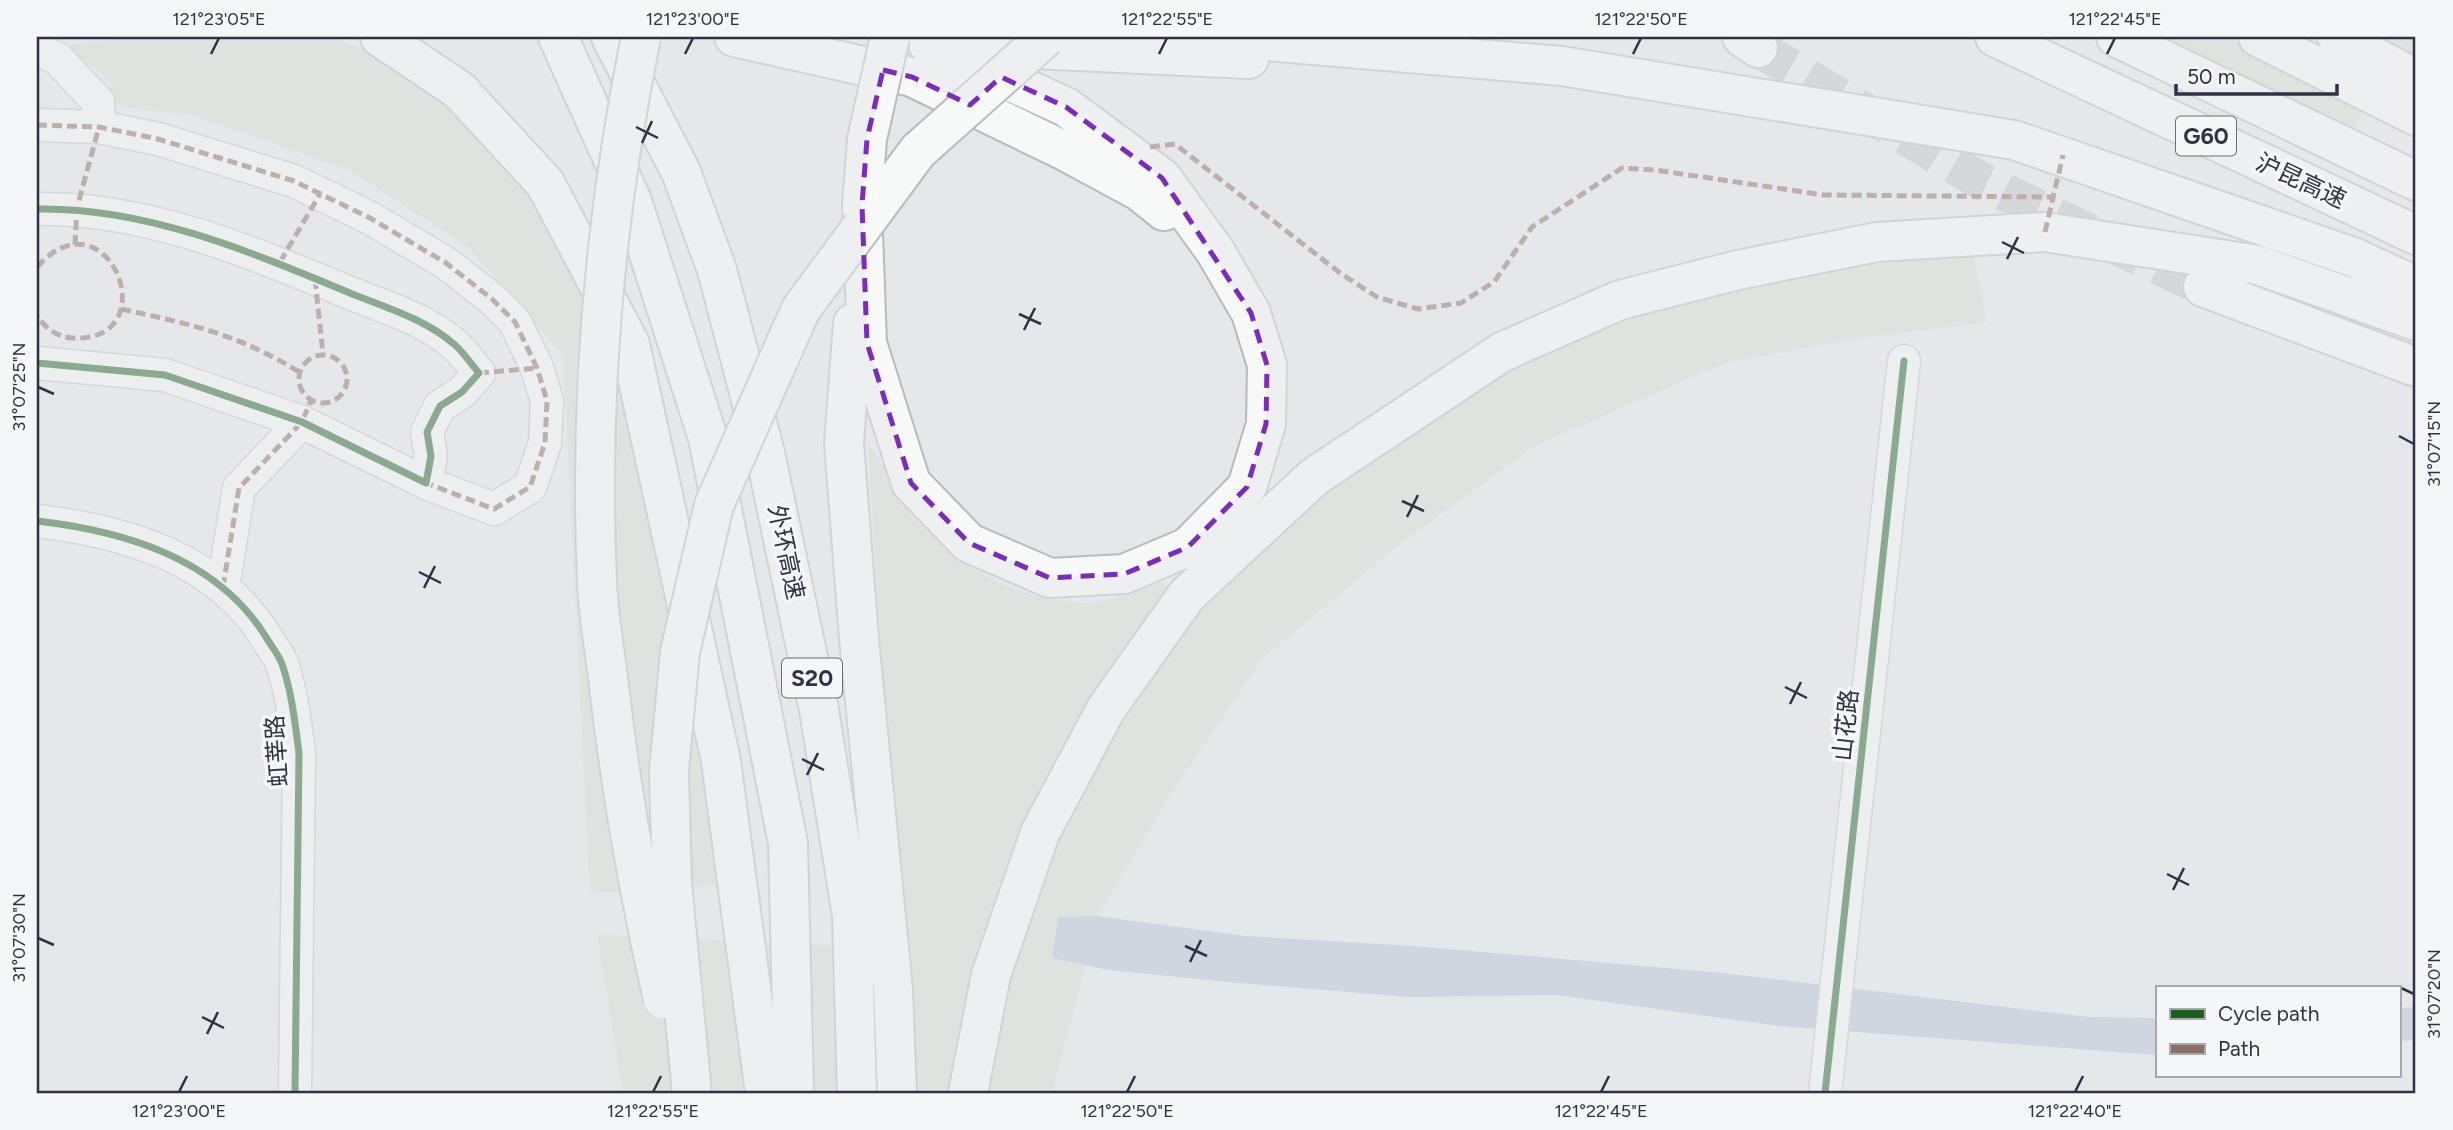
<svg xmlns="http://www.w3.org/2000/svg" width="2453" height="1130" viewBox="0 0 2453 1130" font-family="Figtree,'Noto Sans SC',sans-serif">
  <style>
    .green { fill: #d6ddd6 }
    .water { fill: #b7c2d2 }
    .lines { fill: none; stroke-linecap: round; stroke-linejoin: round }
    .highway-tunnel { stroke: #c0c3c8; stroke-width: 38; stroke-dasharray: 38 19; stroke-linecap: butt }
    .minor-casing { stroke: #c2c4c6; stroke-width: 35 }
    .highway-casing { stroke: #b8babe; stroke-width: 42 }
    .minor { stroke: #f5f5f6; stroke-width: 32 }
    .highway { stroke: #f7f8f8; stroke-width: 38 }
    .highway-bridge-casing { stroke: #b8babe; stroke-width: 42; stroke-linecap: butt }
    .highway-bridge { stroke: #f7f8f8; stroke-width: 38 }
    .quiet { stroke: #8d6e63; stroke-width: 5; stroke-dasharray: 10 5; stroke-linecap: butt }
    .cycleway-casing { stroke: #f4f6f8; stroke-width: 11 }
    .cycleway { stroke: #1b5e20; stroke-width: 7 }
    .marked { fill: none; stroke: #7b2cbf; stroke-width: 5; stroke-dasharray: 14 9; stroke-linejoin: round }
    .ticks { fill: none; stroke: #2d3342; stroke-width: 2.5 }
    .labels { text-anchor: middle; stroke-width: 7; stroke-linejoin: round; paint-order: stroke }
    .shield { fill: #f4f6f8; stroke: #696e79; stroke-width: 2 }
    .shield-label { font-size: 23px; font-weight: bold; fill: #2d3342 }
    .street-label { font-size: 24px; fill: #2d3342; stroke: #f4f6f8 }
    .neatline { fill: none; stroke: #2d3342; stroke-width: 2.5 }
    .ticks-label { font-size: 18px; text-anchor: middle; fill: #2d3342 }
  </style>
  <rect width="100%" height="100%" fill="#e5e7ea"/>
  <path class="green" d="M135,37H334L402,65L500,153L562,235L630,388L703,734L721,885L590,893L563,355L469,248L349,170L193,116L112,105L109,80L64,45Z
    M2165,37H2224L2365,105L2354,128Z
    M2378,37H2416V58Z
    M1972,251L1987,322L1848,340L1725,363L1535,446L1401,543L1263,658L1172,792L1097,916L1058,917L1052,958L1086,963L1052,1093H623L597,934L905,949L879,629L868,442C922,529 976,599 1087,603C1106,603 1140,588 1160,582L1178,591L1015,846L975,954L1014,958L1030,898L1091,769L1193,620L1307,503L1524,355L1660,298L1801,266Z"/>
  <path class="water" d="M1097,916L1246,936L1414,946L1723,973L2089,1017L2157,1018V1055L1779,1026L1556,995L1408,997L1228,982L1108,970L1052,958L1058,917Z
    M2416,1007V1040L2399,1041V1008Z"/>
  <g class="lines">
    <path class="highway-tunnel" d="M1758,48L1979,180L2203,287"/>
    <defs>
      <path id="minor" d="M37,49L58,59L98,102L99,127
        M37,125L99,127L158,139L294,181L370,218L446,263L492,299L515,322L537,368L547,401L545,443L530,487L494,509L426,483
        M37,209C146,207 251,252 350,293C384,307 426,319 455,345C464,353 471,364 479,373L462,392L440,406L427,432L431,456L426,483L302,422L165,375L37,363
        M37,521C124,531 217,558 266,637C271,646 279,655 282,664C292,693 295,723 299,753L295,1093
        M223,587L239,488L302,422
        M1825,1093L1904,361"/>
      <path id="highway" d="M380,37L459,90L545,183L630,344L721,761L765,1093
        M558,37L632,201L708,438L788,843L794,1093
        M611,37L681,172L717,270L765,453L819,710L852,916L857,1093
        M734,37L912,77L1065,151L1139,191L1164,211
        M1217,37L1562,66L2014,140L2353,257L2416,286
        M1742,37L1758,48
        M1995,37L2416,235
        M2116,37L2416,181
        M2258,37L2416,116
        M2337,37L2416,79
        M949,45L1249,59
        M862,205L867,343L911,483L969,543L1050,578L1124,574L1188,547L1247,487L1266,424L1267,365L1251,313L1215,251L1162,178L1066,107L928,44
        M2203,287L2416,367
        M853,323L844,443L859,639L893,989L897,1093
        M968,1093L991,975L1040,833L1106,709L1187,595L1314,477L1502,352L1620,300L1738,270L1877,242L2045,232L2258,265L2416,321"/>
    </defs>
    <use href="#minor" class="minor-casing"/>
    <use href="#highway" class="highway-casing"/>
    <use href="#minor" class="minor"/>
    <use href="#highway" class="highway"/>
    <defs>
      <path id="highway-bridge" d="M641,37C605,214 589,399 597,580C598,615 605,651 609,686C621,791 639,895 663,999
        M862,205L867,139L890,37
        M692,1093L672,883L669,771L680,652L714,505L801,309L918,151L1046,37"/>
    </defs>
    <use href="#highway-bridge" class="highway-bridge-casing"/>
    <use href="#highway-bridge" class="highway-bridge"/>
    <path class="quiet" d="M37,125L99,127L158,139L294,181L370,218L446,263L492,299L515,322L537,368L547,401L545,443L530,487L494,509L426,483
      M1150,147L1175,144L1340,273L1377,297L1418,309L1461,303L1494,282L1532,227L1622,168L1655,170L1824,195L2053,197
      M2045,232L2063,155
      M75,245L77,208L99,127
      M280,262L320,194
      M37,267C105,190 165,332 82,338C63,340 48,332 37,316
      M315,279L323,354
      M121,309C190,324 238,334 299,372
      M299 379a24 24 0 1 1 48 0a24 24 0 1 1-48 0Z
      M479,373L537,368
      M223,587L239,488L302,422L311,400"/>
    <defs>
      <path id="cycleway" d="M37,209C146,207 251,252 350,293C384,307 426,319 455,345C464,353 471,364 479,373L462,392L440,406L427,432L431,456L426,483L302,422L165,375L37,363
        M37,521C124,531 217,558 266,637C271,646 279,655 282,664C292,693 295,723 299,753L295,1093
        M1825,1093L1904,361"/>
    </defs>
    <use href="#cycleway" class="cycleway-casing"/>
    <use href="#cycleway" class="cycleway"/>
  </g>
  <path d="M0 0H2453V1130H0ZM883,70L912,77L970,105L1001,77L1066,107L1162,178L1251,313L1267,365L1266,424L1247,487L1188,547L1124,574L1050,578L969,543L911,483L867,343L862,205L867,139Z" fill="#e5e7ea" fill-opacity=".55" fill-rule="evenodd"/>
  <path class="marked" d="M883,70L912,77L970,105L1001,77L1066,107L1162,178L1251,313L1267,365L1266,424L1247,487L1188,547L1124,574L1050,578L969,543L911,483L867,343L862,205L867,139Z"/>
  <path class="ticks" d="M211,54L219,38M685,54L693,38M1159,54L1167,38M1633,54L1641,38M2107,54L2115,38M636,127L658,138M642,143L652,121M2002,242L2024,253M2007,259L2018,237M1019,314L1041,324M1024,330L1035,308M38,387L54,394M2399,436L2414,444M1402,501L1424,511M1407,517L1418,495M419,572L441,583M424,588L435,566M1785,687L1807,698M1790,704L1801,682M802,759L824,770M807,775L818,753M2167,874L2189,885M2173,890L2184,868M38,938L54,945M1185,946L1207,956M1190,962L1201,940M2399,987L2414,994M202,1017L224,1028M207,1034L218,1012M179,1092L187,1076M653,1092L661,1076M1127,1092L1135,1076M1601,1092L1609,1076M2075,1092L2083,1076"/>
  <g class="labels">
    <g class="shield">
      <rect x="2176" y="116.5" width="60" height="39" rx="5"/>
      <rect x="782" y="658.5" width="60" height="39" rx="5"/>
    </g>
    <g class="shield-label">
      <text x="2206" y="144">G60</text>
      <text x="812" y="686">S20</text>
    </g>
    <g class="street-label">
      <text transform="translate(2301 181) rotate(25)" y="8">沪昆高速</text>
      <text transform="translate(786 552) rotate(78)" y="8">外环高速</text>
      <text transform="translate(1846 725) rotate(-84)" y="8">山花路</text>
      <text transform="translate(277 751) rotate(-94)" y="8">虹莘路</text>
    </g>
  </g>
  <rect width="2453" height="1130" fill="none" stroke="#f4f6f8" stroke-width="77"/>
  <rect x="2156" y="986" width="245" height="91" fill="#f4f6f8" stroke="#a4a8af" stroke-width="2"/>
  <rect x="2170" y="1009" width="35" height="10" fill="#1b5e20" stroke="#a4a8af" stroke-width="2"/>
  <text x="2218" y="1021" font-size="21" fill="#2d3342">Cycle path</text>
  <rect x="2170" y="1044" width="35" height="10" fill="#8d6e63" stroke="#a4a8af" stroke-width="2"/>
  <text x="2218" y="1056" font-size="21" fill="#2d3342">Path</text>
  <path d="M2176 84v10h161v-10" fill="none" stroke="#2d3342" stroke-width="3.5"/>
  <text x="2187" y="84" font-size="21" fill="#2d3342" stroke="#f4f6f8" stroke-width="5" paint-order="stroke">50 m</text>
  <rect x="38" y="38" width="2376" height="1054" class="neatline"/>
  <g class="ticks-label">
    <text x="219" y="25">121°23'05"E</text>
    <text x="693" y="25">121°23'00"E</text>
    <text x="1167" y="25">121°22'55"E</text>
    <text x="1641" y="25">121°22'50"E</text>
    <text x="2115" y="25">121°22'45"E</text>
    <text transform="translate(19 387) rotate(-90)" y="6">31°07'25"N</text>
    <text transform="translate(2434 444) rotate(-90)" y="6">31°07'15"N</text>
    <text transform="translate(19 938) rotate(-90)" y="6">31°07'30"N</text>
    <text transform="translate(2434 994) rotate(-90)" y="6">31°07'20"N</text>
    <text x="179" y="1117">121°23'00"E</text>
    <text x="653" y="1117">121°22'55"E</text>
    <text x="1127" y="1117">121°22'50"E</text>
    <text x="1601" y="1117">121°22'45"E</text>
    <text x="2075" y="1117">121°22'40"E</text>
  </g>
</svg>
